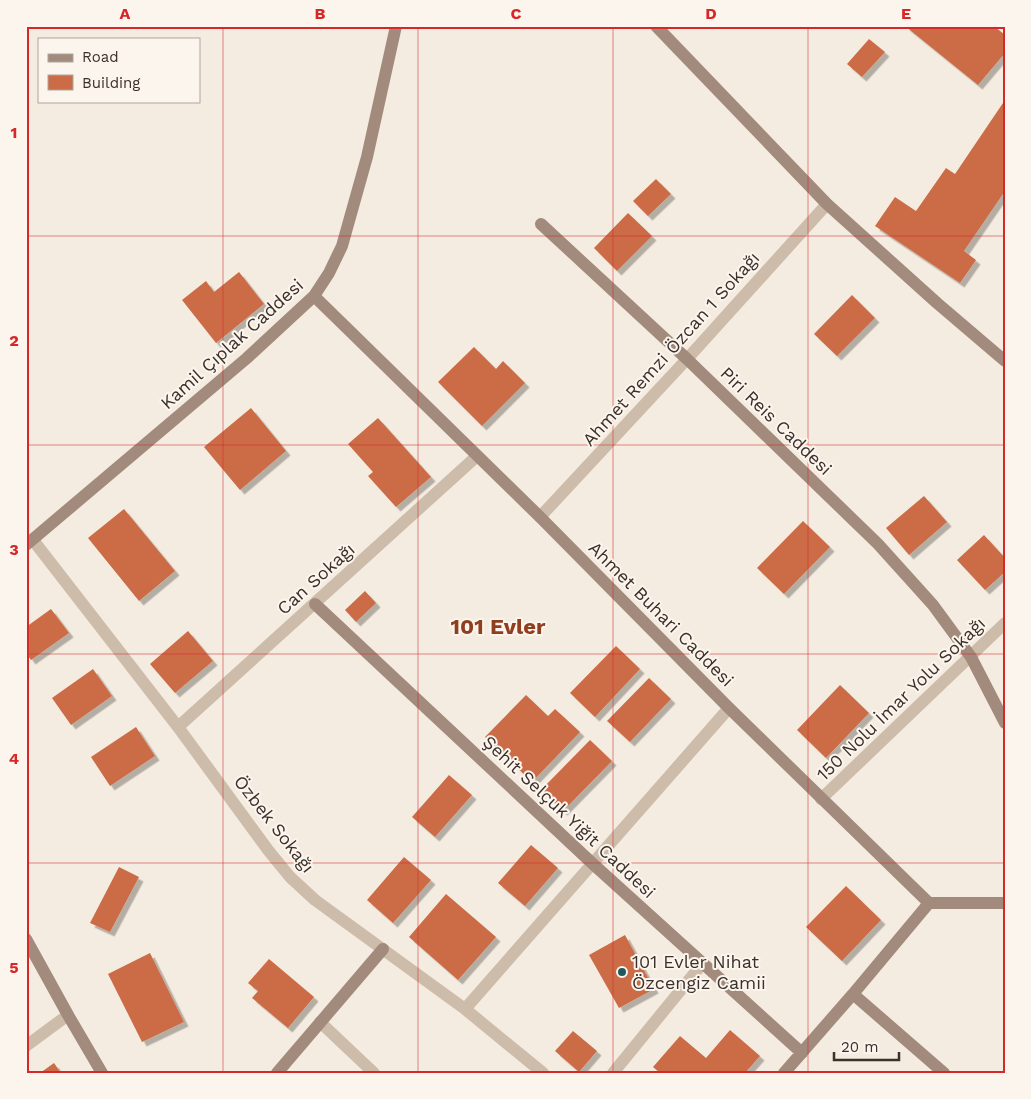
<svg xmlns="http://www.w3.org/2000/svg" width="1031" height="1099" viewBox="0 0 1031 1099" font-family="'Work Sans',sans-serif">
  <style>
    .building { fill: #cc6c47; filter: url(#shadow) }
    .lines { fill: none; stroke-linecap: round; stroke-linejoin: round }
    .street { stroke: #cebcab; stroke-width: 12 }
    .secondary { stroke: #a28b7c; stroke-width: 12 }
    .grid { fill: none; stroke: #d62828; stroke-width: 1; stroke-opacity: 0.55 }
    .poi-dot { fill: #1d595f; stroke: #fbf5ed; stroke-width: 2 }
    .labels { text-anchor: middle; stroke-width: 4; stroke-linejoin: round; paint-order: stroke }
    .street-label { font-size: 18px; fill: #3b302a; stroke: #fbf5ed }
    .poi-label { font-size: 18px; fill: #3b302a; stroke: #fbf5ed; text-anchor: start }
    .district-label { font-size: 22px; font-weight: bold; fill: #8f3e1f; stroke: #fbf5ed }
    .neatline { fill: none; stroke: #d62828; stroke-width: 2 }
    .grid-label { font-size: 16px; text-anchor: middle; font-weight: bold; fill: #d62828 }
  </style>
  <defs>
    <filter id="shadow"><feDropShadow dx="4.5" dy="4.5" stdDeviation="0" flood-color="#0004"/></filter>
  </defs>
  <rect width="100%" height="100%" fill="#f4ece0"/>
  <path class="building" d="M905,26H994L1005,35V53L978,85Z
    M869,39L885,52L862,77L847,64Z
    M1005,100V191L964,251L976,260L960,283L875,226L895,197L916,211L946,168L955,174Z
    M656,179L671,194L648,216L633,201Z
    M628,213L652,236L617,271L594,248Z
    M239,272L264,304L216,343L182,300L206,281L214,292Z
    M852,295L875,318L837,356L814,334Z
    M474,347L496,369L503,361L525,383L482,426L438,382Z
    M251,408L286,451L240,490L204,447Z
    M378,418L431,477L396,507L368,476L373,472L348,444Z
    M924,496L947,522L909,555L886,528Z
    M124,509L175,571L139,601L88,538Z
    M803,521L830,547L784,594L757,568Z
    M984,535L1005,558V572L985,590L957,560Z
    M365,591L376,603L356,622L345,610Z
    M51,609L69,633L31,660L26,653V627Z
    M188,631L213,661L175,693L150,664Z
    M616,646L640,669L595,717L570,693Z
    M93,669L112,696L71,725L52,698Z
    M649,678L671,699L630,742L607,721Z
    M840,685L869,713L826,758L797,730Z
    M526,695L548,716L555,709L580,732L532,782L485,737Z
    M136,727L155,756L110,786L91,757Z
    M590,740L612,761L563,811L541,790Z
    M449,775L472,795L435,837L412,817Z
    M531,845L558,868L525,906L498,883Z
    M404,857L431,880L393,923L367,900Z
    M119,867L139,877L110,932L90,923Z
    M846,886L881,920L842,961L806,927Z
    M446,894L496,937L458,980L409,937Z
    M625,935L654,989L619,1008L589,955Z
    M150,953L184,1022L142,1042L108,974Z
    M269,959L314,997L288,1028L252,998L258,991L248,983Z
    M730,1030L760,1056L745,1073H660L653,1067L680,1036L706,1058Z
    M573,1031L597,1051L579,1072L555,1051Z
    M54,1063L61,1073H40Z"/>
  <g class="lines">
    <path class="street" d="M540,517L687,359L827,204
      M33,540L178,727L268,850L290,877L315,900L465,1009L543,1073
      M178,727L477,456
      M821,799L1005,623
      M465,1009L729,708
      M320,1022L374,1073
      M26,1046L68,1015
      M613,1073L702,964"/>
    <path class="secondary" d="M656,26L827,204L937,303L1005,361
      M541,224L687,359L878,544L933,605L971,657L1005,723
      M314,296L540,517L729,708L929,903H1005
      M26,545L247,358L314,296L329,273L342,246L367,157L396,26
      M315,604L593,864L802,1053
      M26,939L68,1015L102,1073
      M853,994L944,1073
      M277,1073L383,949
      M784,1073L853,994L929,903"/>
  </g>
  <path class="grid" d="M223,26V1073M418,26V1073M613,26V1073M808,26V1073M26,236H1005M26,445H1005M26,654H1005M26,863H1005"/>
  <circle class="poi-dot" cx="622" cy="972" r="5"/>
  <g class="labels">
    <g class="street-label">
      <text transform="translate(232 344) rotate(-42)" y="6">Kamil Çıplak Caddesi</text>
      <text transform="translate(671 349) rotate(-48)" y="6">Ahmet Remzi Özcan 1 Sokağı</text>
      <text transform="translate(776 421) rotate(44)" y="6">Piri Reis Caddesi</text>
      <text transform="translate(316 579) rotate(-42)" y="6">Can Sokağı</text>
      <text transform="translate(661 614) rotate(45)" y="6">Ahmet Buhari Caddesi</text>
      <text transform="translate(901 699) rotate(-44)" y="6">150 Nolu İmar Yolu Sokağı</text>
      <text transform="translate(569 817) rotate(43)" y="6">Şehit Selçuk Yiğit Caddesi</text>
      <text transform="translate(274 824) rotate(52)" y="6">Özbek Sokağı</text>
    </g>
    <g class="poi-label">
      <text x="632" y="968">101 Evler Nihat<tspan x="632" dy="21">Özcengiz Camii</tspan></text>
    </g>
    <g class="district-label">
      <text x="498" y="634">101 Evler</text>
    </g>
  </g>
  <rect width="1031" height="1099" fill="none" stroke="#fbf5ed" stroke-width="55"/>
  <rect x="38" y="38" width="162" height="65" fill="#fbf5ed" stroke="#aea69f"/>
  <rect x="48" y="54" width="25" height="8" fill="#a28b7c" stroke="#aea69f"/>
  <text x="82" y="62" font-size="15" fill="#3b302a">Road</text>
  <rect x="48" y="75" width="25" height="15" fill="#cc6c47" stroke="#aea69f"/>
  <text x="82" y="88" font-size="15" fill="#3b302a">Building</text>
  <path d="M834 1052v8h65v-8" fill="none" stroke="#3b302a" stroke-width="2.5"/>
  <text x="841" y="1052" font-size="15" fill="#3b302a" stroke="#fbf5ed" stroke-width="4" paint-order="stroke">20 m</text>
  <rect x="28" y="28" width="976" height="1044" class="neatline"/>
  <g class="grid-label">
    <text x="125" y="19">A</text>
    <text x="320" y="19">B</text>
    <text x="516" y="19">C</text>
    <text x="711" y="19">D</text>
    <text x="906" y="19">E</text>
    <text x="14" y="138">1</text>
    <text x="14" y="346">2</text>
    <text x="14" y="555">3</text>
    <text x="14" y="764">4</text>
    <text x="14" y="973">5</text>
  </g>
</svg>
